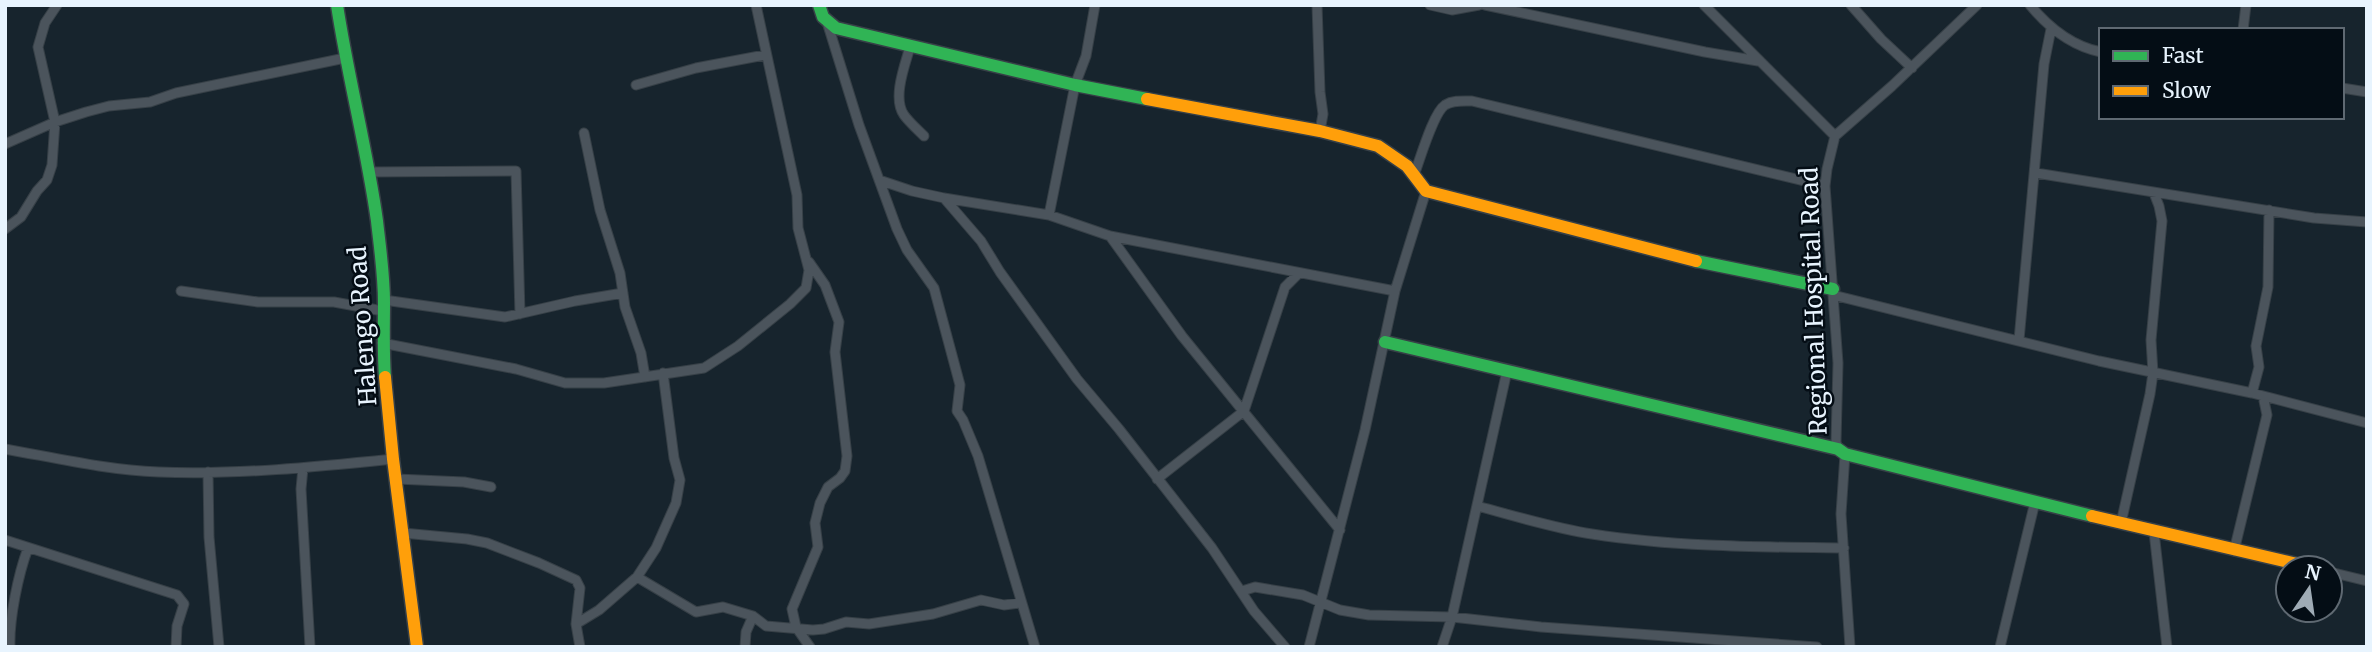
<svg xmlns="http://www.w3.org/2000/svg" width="2372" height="652" viewBox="0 0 2372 652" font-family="Merriweather,serif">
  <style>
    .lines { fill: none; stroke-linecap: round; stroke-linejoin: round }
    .street-casing { stroke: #374047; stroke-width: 11 }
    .fast-casing { stroke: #374047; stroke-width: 15 }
    .slow-casing { stroke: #374047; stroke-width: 15 }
    .street { stroke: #4b545c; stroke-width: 9 }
    .fast { stroke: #30b455; stroke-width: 12 }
    .slow { stroke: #ff9f0a; stroke-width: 12 }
    .labels { text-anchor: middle; stroke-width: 5; stroke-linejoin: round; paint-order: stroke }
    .street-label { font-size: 24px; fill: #e8f4fe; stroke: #040d15 }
  </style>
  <rect width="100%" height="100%" fill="#17242d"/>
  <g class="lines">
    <defs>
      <path id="street" d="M1317,5L1320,92L1323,114L1320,131
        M1430,5L1452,10L1479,5
        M1485,5L1705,52L1758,61
        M1704,5L1835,136
        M1851,5L1881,39L1912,68
        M2030,5C2049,28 2071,46 2101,52
        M827,22L859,125L897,229L907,250L934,288L960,385L957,411L963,420L978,456L1035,647
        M2243,30L2246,5
        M910,47C905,65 892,98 904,115C909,122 917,129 924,136
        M636,85L696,68L765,55
        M2342,88L2367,92
        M584,133L600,210L620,273L625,307L641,353L645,377
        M5,144L55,122L86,112L109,106L150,102L176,93L345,58
        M370,172L516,171L520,314
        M2036,173L2314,218L2367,222
        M1414,175C1420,160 1433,113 1445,105C1453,100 1463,101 1472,101L1825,186
        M879,180L912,191L944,198L1049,215L1110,236L1395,291
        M944,198L981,241L1000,272L1077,379L1119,429L1212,548L1254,611L1285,647
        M1049,215L1075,85L1086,56L1095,5
        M5,229L21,217L37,191L47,180L52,165L55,122L38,47L45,23L57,5
        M1110,236L1182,336L1340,530
        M809,262L825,285L839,322L835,352L847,456L845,471L840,478L828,487L820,503L815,523L818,547L792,609L796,627L810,647
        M181,291L258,302H334L383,311
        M1833,295L2099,361L2252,393L2367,423
        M384,300L505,317L575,301L623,293
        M2019,340L2044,64L2051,29
        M382,343L516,369L565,383H604L704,368L738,346L790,304L806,288L809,270L798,228L797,195L756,5
        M2252,393L2259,367L2256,346L2268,287L2269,210
        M5,449C56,458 107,470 159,472C237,475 316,467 393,459
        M1838,449L1836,442L1838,363L1825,186L1827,169L1835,136L1892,86L1977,5
        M1845,454L1841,514L1850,647
        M303,468L301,489L310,647
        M208,472L209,537L219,647
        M397,479L464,482L491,487
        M1157,479L1244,411L1285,287L1299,273
        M1477,506C1515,516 1553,528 1592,534C1675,547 1760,547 1844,548
        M2121,523L2150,394L2153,373L2151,340L2162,221L2159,206L2154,193
        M2154,532L2167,647
        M403,533L467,539L487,543L539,563L576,580L580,588L576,624L580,647
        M5,540L177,595L184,604L177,626L176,647
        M2234,551L2267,415L2263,396
        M2330,572L2367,581
        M637,577L696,612L723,607L753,616L766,626L813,630L824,629L846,622L869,624L933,614L981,600L1004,605L1020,603
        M1242,591L1255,587L1303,595L1340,610L1369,615L1452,617L1541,627L1817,647
        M576,624L599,610L637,577L656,548L676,503L680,480L674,458L663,373
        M10,647C9,619 18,575 28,548
        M745,647L746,632L753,616
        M1309,647L1365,430L1395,291L1426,191
        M1442,647L1452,617L1507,371
        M2000,647L2035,502"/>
      <path id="fast" d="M337,5C348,78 367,149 377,221C380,248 384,275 384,302C384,327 383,351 385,377
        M819,5L823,17L836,28L1075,85L1147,99
        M1696,261L1833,289
        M1385,342L1838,449L1845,454L2092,516"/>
      <path id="slow" d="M1147,99L1320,131L1378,146L1407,166L1426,191L1696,261
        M385,377L393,459L417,647
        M2092,516L2314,568"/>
    </defs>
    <use href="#street" class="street-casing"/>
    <use href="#fast" class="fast-casing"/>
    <use href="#slow" class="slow-casing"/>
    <use href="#street" class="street"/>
    <use href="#fast" class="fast"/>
    <use href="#slow" class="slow"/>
  </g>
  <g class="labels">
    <g class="street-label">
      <text transform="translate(1814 301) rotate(-92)" y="8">Regional Hospital Road</text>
      <text transform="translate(363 326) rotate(-94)" y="8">Halengo Road</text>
    </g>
  </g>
  <rect width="2372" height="652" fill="none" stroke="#e8f4fe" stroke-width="14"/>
  <rect x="2099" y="28" width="245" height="91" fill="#040d15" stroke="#5f6972" stroke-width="2"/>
  <rect x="2113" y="51" width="35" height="10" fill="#30b455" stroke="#5f6972" stroke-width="2"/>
  <text x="2162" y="63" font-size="21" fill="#e8f4fe">Fast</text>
  <rect x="2113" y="86" width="35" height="10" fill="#ff9f0a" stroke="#5f6972" stroke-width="2"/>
  <text x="2162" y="98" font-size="21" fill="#e8f4fe">Slow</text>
  <g transform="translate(2309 589) rotate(13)"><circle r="33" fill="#040d15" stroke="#5f6972" stroke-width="2"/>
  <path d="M0-5L12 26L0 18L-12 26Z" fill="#9fabb5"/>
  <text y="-10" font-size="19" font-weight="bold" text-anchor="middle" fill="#e8f4fe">N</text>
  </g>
</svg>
